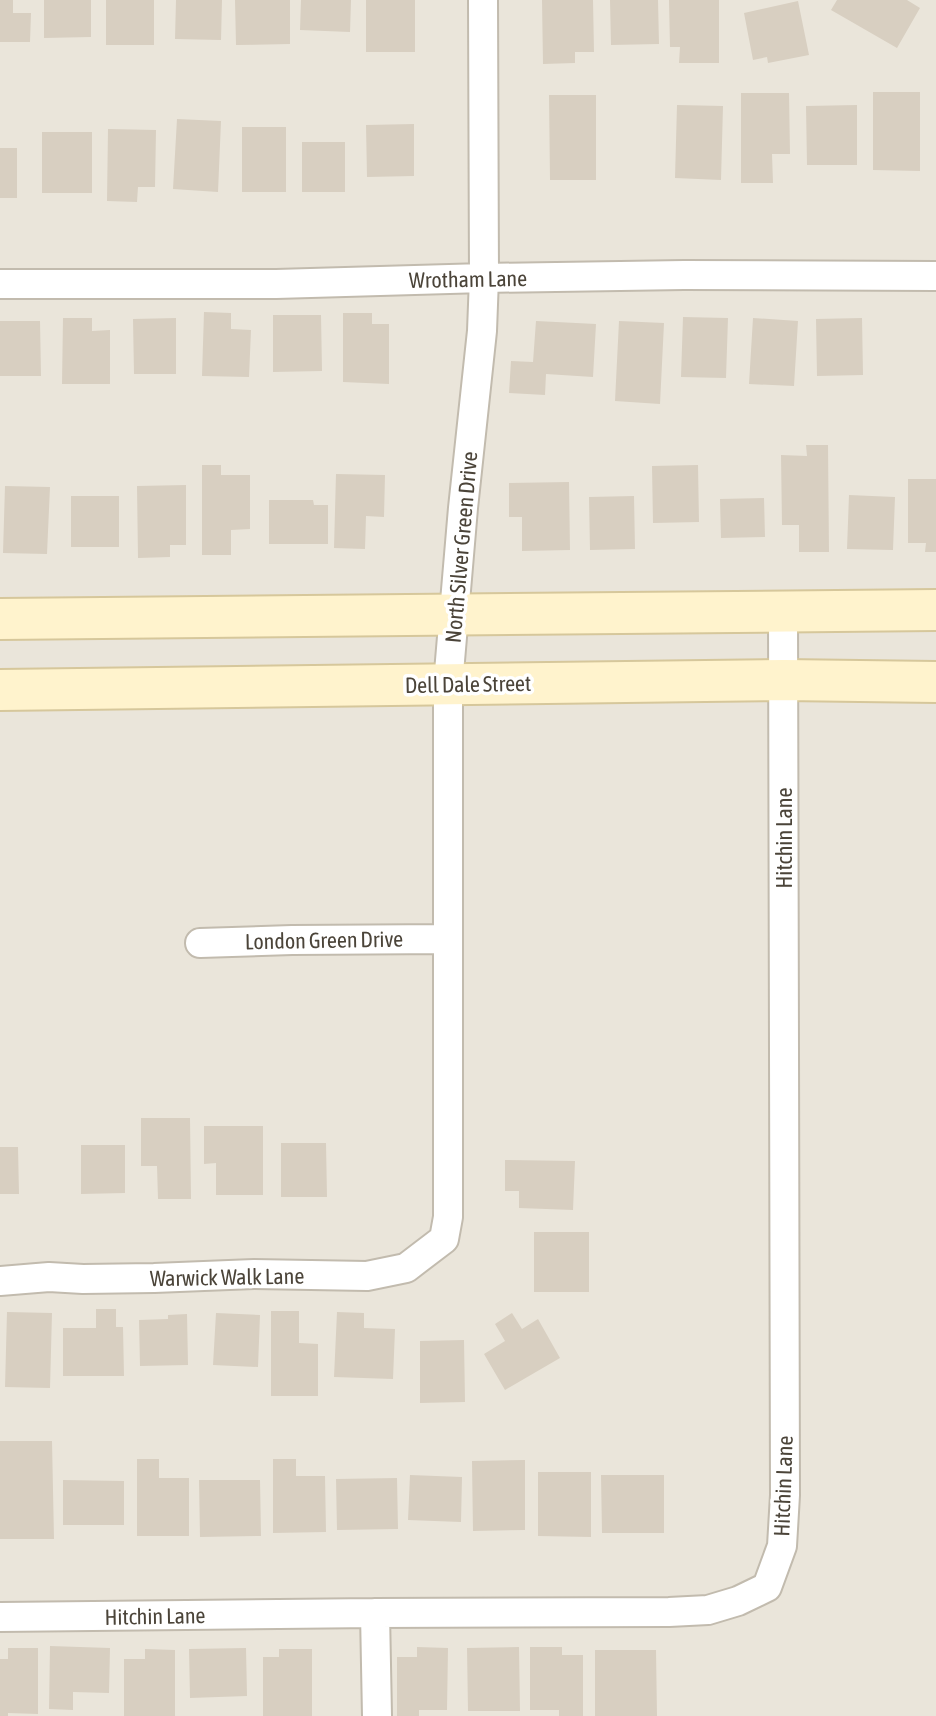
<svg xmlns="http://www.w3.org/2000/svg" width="936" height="1716" viewBox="0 0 936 1716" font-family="'Asap Condensed',sans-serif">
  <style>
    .residential { fill: #eae5da }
    .building { fill: #d8cfc1 }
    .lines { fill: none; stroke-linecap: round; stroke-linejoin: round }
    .street-casing { stroke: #c2bbae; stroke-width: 32 }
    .secondary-casing { stroke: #d6c79b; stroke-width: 44 }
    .street { stroke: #fff; stroke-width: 28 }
    .secondary { stroke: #fff3cd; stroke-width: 40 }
    .labels { text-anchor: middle; stroke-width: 7; stroke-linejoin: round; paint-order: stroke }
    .street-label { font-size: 22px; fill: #4b4439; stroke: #fff }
  </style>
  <rect width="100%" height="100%" fill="#f6f3ec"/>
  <path class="residential" d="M0,0H936V1716H0Z"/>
  <path class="building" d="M0,0H13V13H31L30,42H0Z
    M44,0H91V37L44,38Z
    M106,0H154V45H106Z
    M176,0H222L221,40L175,39Z
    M235,0H290V44L236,45Z
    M301,0H351L350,32L300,30Z
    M366,0H415V52H366Z
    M542,0H593L594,52H575V63L543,64Z
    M610,0H658L659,44L611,45Z
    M669,0H719V63H679L680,47H670Z
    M837,0H907L920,8L897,48L831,10Z
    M798,1L809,55L768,63L767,57L753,60L744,13Z
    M873,92H920V171L873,170Z
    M741,93H789L790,154H772L773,183H741Z
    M549,95H596V180H550Z
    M677,105L723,106L721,180L675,178Z
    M857,105V165H807L806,106Z
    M177,119L221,121L218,192L173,189Z
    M414,124V176L367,177L366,125Z
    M242,127H286V192H242Z
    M108,129L156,130L155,187H138L137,202L107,201Z
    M42,132H92V193H42Z
    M302,142H345V192H302Z
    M0,148H17V198H0Z
    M204,312L231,313V329L251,330L249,377L202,376Z
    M343,313H372V324H389V384L343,382Z
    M273,315H321L322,371L273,372Z
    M683,317L728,318L726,378L681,377Z
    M63,318H92V331L110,330V384H62Z
    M176,318V374H134L133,319Z
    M753,318L798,321L794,386L749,384Z
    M862,318L863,375L817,376L816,319Z
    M0,321H40L41,376H0Z
    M536,321L596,324L593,377L546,374L545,395L509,393L511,361L533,362Z
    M619,321L664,323L660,404L615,401Z
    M806,445H828L829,552H799V525H782L781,455L807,456Z
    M202,465H221V475H250V529L231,530V555H202Z
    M698,465L699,522L653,523L652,466Z
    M336,474L385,475L384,517L366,516L365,549L334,548Z
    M908,479H936V552H925L926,543H908Z
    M569,482L570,550L522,551V517H509V483Z
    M186,485V545H170V557L138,558L137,486Z
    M5,486L50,487L47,554L3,553Z
    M849,495L895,497L893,550L847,549Z
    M71,496H119V547H71Z
    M634,496L635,549L590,550L589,497Z
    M764,498L765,537L721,538L720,499Z
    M269,500H313L314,505H328V544H269Z
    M141,1118H190L191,1199H158L157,1166H141Z
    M204,1126H263V1195H216V1163L204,1164Z
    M281,1143H326L327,1197H281Z
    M81,1145H125V1193L81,1194Z
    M0,1147H18L19,1194H0Z
    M505,1160L575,1161L573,1210L519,1208V1191H505Z
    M534,1232H589V1292H534Z
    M96,1309H116V1327H123L124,1376H63V1328H96Z
    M271,1311H299V1343L318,1344V1396H271Z
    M7,1312L52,1313L50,1388L5,1387Z
    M337,1312L364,1313V1328L395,1329L393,1379L334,1377Z
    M216,1313L260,1315L258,1367L213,1365Z
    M512,1313L522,1329L538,1319L560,1358L505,1390L484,1354L505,1341L495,1324Z
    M187,1314L188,1365L140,1366L139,1320L168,1319V1315Z
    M464,1340L465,1402L420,1403V1341Z
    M0,1441H52L54,1539H0Z
    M137,1459H159V1478H189V1536H137Z
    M273,1459H296V1476H325L326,1532L273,1533Z
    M525,1460V1530L473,1531L472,1461Z
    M538,1472H591V1537L538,1536Z
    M410,1475L462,1477L461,1522L408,1520Z
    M601,1475H664V1533H602Z
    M397,1478L398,1529L337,1530L336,1479Z
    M63,1480L124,1481V1525H63Z
    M199,1480H260L261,1536L200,1537Z
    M50,1646L110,1648L109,1693L73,1692V1710L49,1709Z
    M417,1647L448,1648L447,1710H419V1716H397V1657H417Z
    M519,1647L520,1711H468L467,1648Z
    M530,1647H562V1655H583V1716H559V1710H530Z
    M8,1648H38V1714L8,1713V1716H0V1659H8Z
    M246,1648L247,1696L190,1698L189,1649Z
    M145,1649L175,1650V1716H124V1659H145Z
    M279,1649H312V1716H263V1657H279Z
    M595,1650H656L657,1716H595Z"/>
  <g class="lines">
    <defs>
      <path id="street" d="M0,284H276L484,278L684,275L936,276
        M200,943L292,940L448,939
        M0,1281L49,1277L83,1279L154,1278L254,1274L367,1276L406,1268L444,1239L448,1217V684L463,508L482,331L484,278L483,0
        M375,1613L377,1716
        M0,1617L375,1613L669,1612L708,1610L738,1601L767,1587L782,1546L785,1495L783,611"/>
      <path id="secondary" d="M0,619L936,610
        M0,690L784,680L936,682"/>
    </defs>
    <use href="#street" class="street-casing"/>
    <use href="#secondary" class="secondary-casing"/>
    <use href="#street" class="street"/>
    <use href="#secondary" class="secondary"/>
  </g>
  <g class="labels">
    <g class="street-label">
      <text transform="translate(468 279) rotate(-1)" y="8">Wrotham Lane</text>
      <text transform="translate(461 547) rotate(-85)" y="8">North Silver Green Drive</text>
      <text transform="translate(468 684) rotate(-1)" y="8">Dell Dale Street</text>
      <text transform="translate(784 838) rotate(-90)" y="8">Hitchin Lane</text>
      <text transform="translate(324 940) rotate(-1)" y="8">London Green Drive</text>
      <text transform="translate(227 1277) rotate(-1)" y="8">Warwick Walk Lane</text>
      <text transform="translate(783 1486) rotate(-88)" y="8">Hitchin Lane</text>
      <text transform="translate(155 1616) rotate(-1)" y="8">Hitchin Lane</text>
    </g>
  </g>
</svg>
